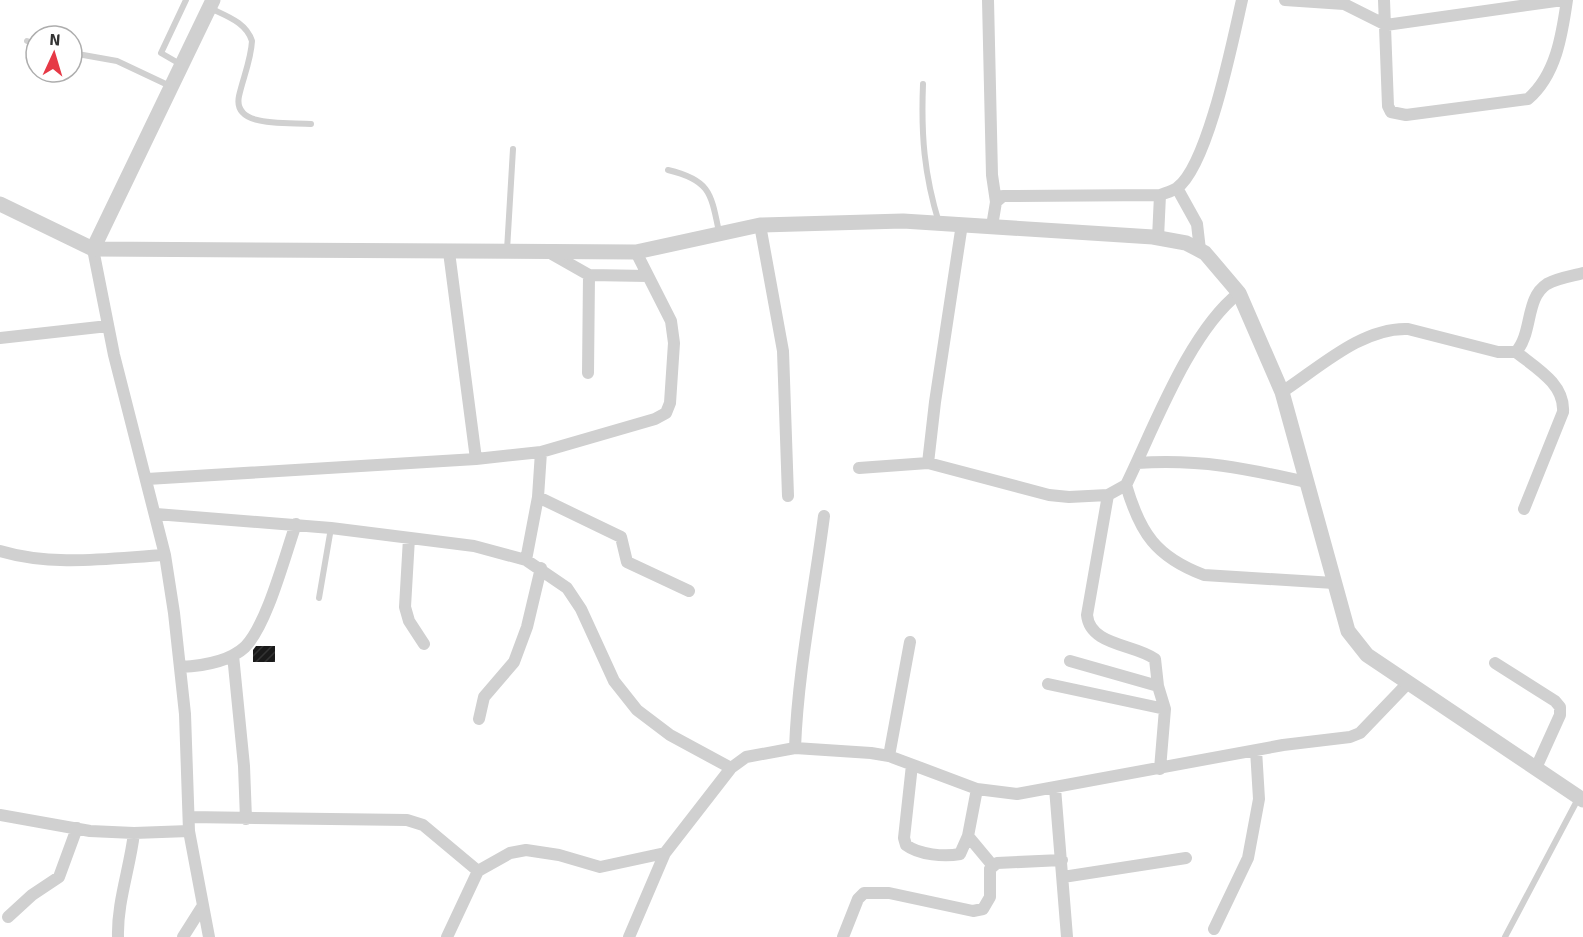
<svg xmlns="http://www.w3.org/2000/svg" width="1583" height="937" viewBox="0 0 1583 937" font-family="Signika,sans-serif">
  <style>
    .building { fill: url(#building-hatch) }
    .lines { fill: none; stroke-linecap: round; stroke-linejoin: round }
    .service { stroke: #d0d0d0; stroke-width: 6 }
    .minor { stroke: #d0d0d0; stroke-width: 12 }
    .tertiary { stroke: #d0d0d0; stroke-width: 15 }
  </style>
  <defs>
    <pattern id="building-hatch" width="6" height="6" patternUnits="userSpaceOnUse" patternTransform="scale(1.5)"><rect width="6" height="6" fill="#1a1a1a"/><path d="M-1 1l2-2M0 6l6-6M5 7l2-2" fill="none" stroke="#333"/></pattern>
  </defs>
  <rect width="100%" height="100%" fill="#fff"/>
  <path class="building" d="M256,646H275V662H253V650Z"/>
  <g class="lines">
    <path class="service" d="M210,8C226,16 246,22 252,41C251,60 243,78 239,96C232,129 290,122 311,124
      M27,41L36,44
      M72,53L117,61L170,86
      M180,64L161,53L186,0
      M923,84C921,135 924,174 939,223
      M668,170C710,180 711,193 719,232
      M507,250L513,149
      M319,598L331,528
      M1505,937L1579,797"/>
    <path class="minor" d="M988,0L992,175L996,202
      M1285,0L1344,4L1386,25L1563,0
      M1384,0L1388,106L1391,112L1406,115L1528,99C1556,75 1562,35 1567,0
      M1177,188L1197,224L1200,250
      M760,225L783,351L788,496
      M992,226L996,202L1003,196L1160,195C1165,193 1173,191 1177,188C1208,166 1233,39 1242,0
      M1158,238L1160,195
      M93,249L114,355L165,555L174,613L185,714L189,831L209,937
      M449,252L476,459
      M552,254L589,275L648,276
      M0,338L108,326
      M1516,352C1536,368 1565,384 1563,412L1524,509
      M588,373L589,275
      M1282,392C1319,368 1362,327 1408,329L1498,352H1516C1533,333 1525,298 1547,284C1557,278 1572,276 1583,273
      M928,463L935,402L962,224
      M1137,463C1201,459 1244,468 1306,482
      M859,468L928,463L1049,495L1069,497L1108,495L1126,485C1154,428 1189,332 1239,293
      M147,479L476,459L541,452L655,419L666,413L670,403L674,343L671,321L636,252
      M1126,485C1140,533 1156,557 1204,575L1334,583
      M1108,495L1087,615C1090,646 1135,644 1155,659L1158,686L1165,709L1160,769
      M538,497L621,537L627,562L689,591
      M156,514L331,528L474,546L526,560L567,588L581,609L614,681L637,710L670,735L731,768
      M409,538L405,607L409,621L424,644
      M0,551C53,567 111,558 165,555
      M526,560L538,497L541,452
      M233,655L244,766L246,819
      M1070,661L1158,686
      M1495,663L1555,701L1560,707V715L1536,768
      M180,667C201,666 229,662 245,647C267,625 285,555 296,524
      M1048,684L1165,709
      M479,719L484,697L514,662L527,627L541,568
      M795,748C798,669 814,594 824,516
      M889,756L910,642
      M912,765L904,838L906,845C919,855 945,857 960,854L968,836L977,789
      M1055,788L1067,937
      M0,815L90,831L134,833L189,831
      M189,817L407,820L423,825L478,871
      M968,836L993,866
      M1063,877L1186,858
      M8,917L32,895L59,877L77,828
      M1214,929L1248,858L1259,799L1256,750
      M118,937C117,902 130,868 134,833
      M183,937L202,907
      M447,937L478,871L510,853L526,850L559,855L600,867L665,853
      M629,937L665,853L731,768L746,757L795,748L871,753L889,756L977,789L1017,794L1283,745L1350,737L1360,733L1408,683
      M843,937L858,899L864,893H889L973,911L983,909L990,897V869L997,863L1062,860"/>
    <path class="tertiary" d="M0,204L93,249L636,252L760,225L903,221L1153,237L1186,243L1205,253L1239,293L1282,392L1348,631L1367,655L1583,800
      M93,249L213,0"/>
  </g>
  <g transform="translate(54 54) rotate(4)"><circle r="28" fill="#ffffff" stroke="#adadad" stroke-width="1.5"/>
  <path d="M0-4.5L10 22L0 15L-10 22Z" fill="#e63946"/>
  <text y="-9" font-size="16" font-weight="bold" text-anchor="middle" fill="#333333">N</text>
  </g>
</svg>
